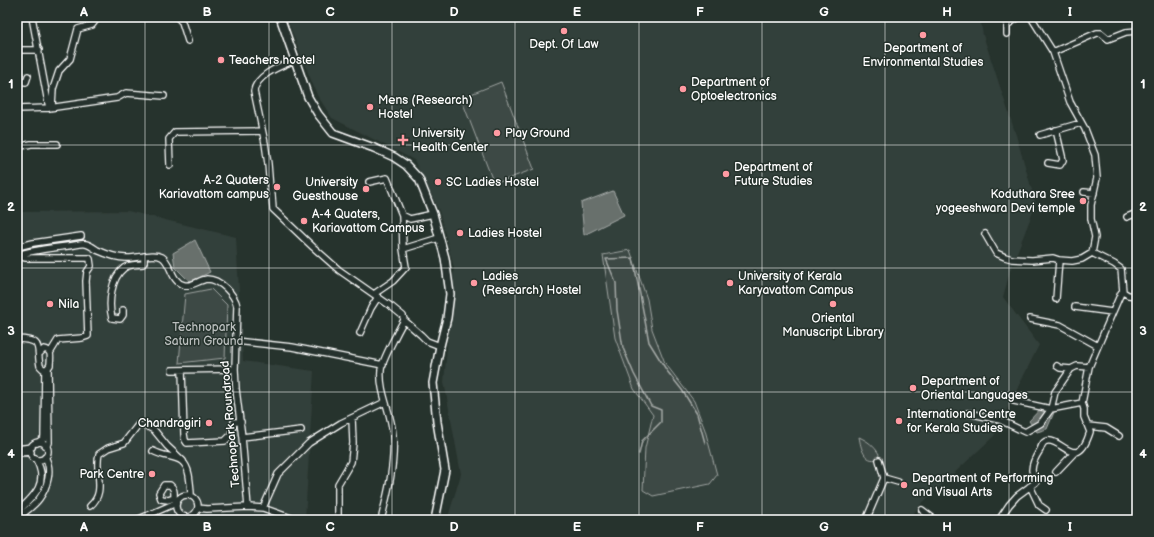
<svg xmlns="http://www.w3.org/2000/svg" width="1154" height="537" viewBox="0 0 1154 537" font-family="'Balsamiq Sans',sans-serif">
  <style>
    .built { fill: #333f3a }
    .green { fill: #3e4944; stroke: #9ea4a2 }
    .water { fill: #67706c; stroke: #a4a9a7 }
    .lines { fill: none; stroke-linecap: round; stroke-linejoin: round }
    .stream { stroke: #a4a9a7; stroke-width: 1.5 }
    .minor-casing { stroke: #fff; stroke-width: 8 }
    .major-casing { stroke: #fff; stroke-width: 10 }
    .minor { stroke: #26332d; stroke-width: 5.5 }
    .major { stroke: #26332d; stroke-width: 7 }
    .grid { fill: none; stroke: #fff; stroke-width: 1; stroke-opacity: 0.55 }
    .poi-dot { fill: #ff9aa2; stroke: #26332d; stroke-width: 1.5 }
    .labels { text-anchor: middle; stroke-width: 3; stroke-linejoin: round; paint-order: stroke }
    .poi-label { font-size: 12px; fill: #fff; stroke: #26332d; text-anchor: start }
    .park-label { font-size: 12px; fill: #bbbfbe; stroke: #26332d }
    .street-label { font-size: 12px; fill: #fff; stroke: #26332d }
    .neatline { fill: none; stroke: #fff; stroke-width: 1.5 }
    .grid-label { font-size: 13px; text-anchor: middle; font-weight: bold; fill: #fff }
  </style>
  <rect width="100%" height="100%" fill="#26332d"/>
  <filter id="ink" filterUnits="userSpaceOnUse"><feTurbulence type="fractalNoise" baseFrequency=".025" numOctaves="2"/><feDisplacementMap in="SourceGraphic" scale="8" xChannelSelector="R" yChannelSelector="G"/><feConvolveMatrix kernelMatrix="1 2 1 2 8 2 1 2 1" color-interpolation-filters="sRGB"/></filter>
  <g filter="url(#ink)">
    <path class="built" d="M286,17H980L983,35L1016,135L1036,204L1011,268L1003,297L1039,345L994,436L919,506L909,520H447L461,474L444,382L454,268L439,211L414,160L332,118L317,95Z
      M128,211L236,237L243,361L314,371L305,520H17V212Z"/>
    <path class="green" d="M501,82L534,169L494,184L461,98Z
      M630,250L647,299L652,329L665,363L694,401L705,430L717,475L710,484L653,496L643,490L645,448L653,415L634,389L615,338L603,255Z
      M211,289L227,305L225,358L179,363L185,294Z
      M859,437C868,441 874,446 879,454L878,459C864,463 861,448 859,437Z
      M178 507a9 9 0 1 1 18 0a9 9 0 1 1-18 0Z"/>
    <path class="water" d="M613,191L624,215L584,235L581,203Z
      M195,240L210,272L190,282L175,267L173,253Z
      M1045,404L1055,410L1047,429L1037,432L1029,421Z"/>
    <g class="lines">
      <path class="stream" d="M639,454L642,441L661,422V410L651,406L634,374L623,348L617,310L616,283L606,259L633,258L649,342L667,371L682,390L697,414L705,443"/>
      <defs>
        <path id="minor" d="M32,17L49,108
          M177,17L182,22L188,41
          M1031,17L1053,52
          M1007,34V25L1019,17
          M17,50H39
          M295,60C281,66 257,74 254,91L265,143L268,164L270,189L272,195L273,209L313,247L339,270L392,307L403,316L404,320L421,335L427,341L440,346
          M17,81L26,82L28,76
          M49,108L52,106L53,89L59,71L70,59L78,29L92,25L98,17
          M17,109L49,108L117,98L126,93L164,96
          M1040,135L1081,123
          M17,147L31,144H57
          M1048,163L1060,165L1063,160L1056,130
          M170,165L169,139L175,132L262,131
          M369,182L387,178L402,215L410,219L433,214
          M1084,192L1094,193
          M1127,217L1137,213
          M985,234L996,253L1005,257L1012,259L1032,260L1053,258L1059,260L1072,261L1082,259L1092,253L1095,237L1091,219V205L1097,178L1095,155L1085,129L1070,102L1053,52L1097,33H1101L1108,39L1126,32L1137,31
          M17,247L33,243L81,236
          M403,249L439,238
          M1092,253L1114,264L1121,269L1123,292
          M17,255C33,250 51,248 68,246C74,246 80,243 86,244C90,245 94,248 97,250C106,254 116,258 126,258C136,259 153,252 162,257C171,262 171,282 184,285C192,287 199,280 207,279C220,279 235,295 237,306L235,369L236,389L242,437L248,507
          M17,256L26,258H89L90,259L91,266L87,272L86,281L88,336L82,338L58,340L50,353
          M374,294L393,281L406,267L403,249L402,215
          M1056,299L1059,260
          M1075,307L1112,312
          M123,310V315L120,319L112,318C108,303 111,278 124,268C129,264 137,265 143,264L144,262V256
          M1030,319L1060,325L1098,346L1121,293L1123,292L1128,295L1137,296
          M360,333L371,308L378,297
          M17,339C44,340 36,346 40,366L43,369H47L50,365C50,359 53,350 44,349L40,353
          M236,341L292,347L383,365
          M1057,366L1060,368L1071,369
          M172,370L235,369
          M182,370L184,434L185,440L187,443L225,441L231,435L234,422H241
          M1014,401L1051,409L1082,403
          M968,413L1000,420L1025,432L1041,423L1051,409L1055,392L1071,369L1077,366L1089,367
          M1088,426L1106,428L1119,436
          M242,437L301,430
          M30 451a9 9 0 1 1 18 0a9 9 0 1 1-18 0Z
          M37,443L44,438L45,369
          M45,445L49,443L48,368
          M17,449L32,447
          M153,451C170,460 185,453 189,475C190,482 191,488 191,496
          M17,453L31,452
          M1056,472L1075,452
          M884,478L898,482
          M1030,486L1039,505L1046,510
          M176 506a11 11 0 1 1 22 0a11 11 0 1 1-22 0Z
          M174,498L168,500L161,499L159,493L164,485H170C175,489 174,493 174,498L177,501
          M90,506C107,492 94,472 99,454L108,448L124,443L138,425L146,426L154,430L167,446L183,461
          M198,508L207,509L248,507L263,508L291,518L307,520
          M263,508L278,474L309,443L341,423L385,402
          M922,510L935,520
          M17,512C35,496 50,482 35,458
          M17,518C24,513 34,506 39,499C47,488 53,470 45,457
          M137,520L176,503
          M338,520V484L351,462L353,443L352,418
          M381,520C388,493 395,464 393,436C392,413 379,393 381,370C382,361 399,329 404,320
          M866,520L884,478L879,460
          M999,520L1009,505L1017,496L1036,482C1036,477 1032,475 1032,470C1032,463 1036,456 1040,450C1041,447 1043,441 1047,441C1062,438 1077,473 1090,432L1084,417V409L1082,403L1089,367L1098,346"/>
        <path id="major" d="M280,17L308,97L318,114L333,133L374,148L394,157L406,165L419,179L433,214L445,258L450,294L447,318L440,346L433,383L437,422L445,470L435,520"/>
      </defs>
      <use href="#minor" class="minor-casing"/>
      <use href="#major" class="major-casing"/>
      <use href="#minor" class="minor"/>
      <use href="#major" class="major"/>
    </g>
  </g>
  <path class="grid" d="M145,17V520M269,17V520M392,17V520M515,17V520M639,17V520M762,17V520M885,17V520M1009,17V520M17,145H1137M17,268H1137M17,392H1137"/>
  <g class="poi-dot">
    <circle cx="564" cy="31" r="4"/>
    <circle cx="923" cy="35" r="4"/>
    <circle cx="221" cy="60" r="4"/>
    <circle cx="683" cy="89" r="4"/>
    <circle cx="370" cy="107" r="4"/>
    <circle cx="497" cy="133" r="4"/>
    <path d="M401 134h4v4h4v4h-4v4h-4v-4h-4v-4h4z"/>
    <circle cx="726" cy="174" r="4"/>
    <circle cx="438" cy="182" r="4"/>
    <circle cx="277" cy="187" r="4"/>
    <circle cx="366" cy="189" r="4"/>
    <circle cx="1083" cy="201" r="4"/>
    <circle cx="304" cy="221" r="4"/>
    <circle cx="460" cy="233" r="4"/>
    <circle cx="474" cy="283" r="4"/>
    <circle cx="730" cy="283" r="4"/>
    <circle cx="50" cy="304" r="4"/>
    <circle cx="833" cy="304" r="4"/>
    <circle cx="913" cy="388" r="4"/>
    <circle cx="899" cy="421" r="4"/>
    <circle cx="209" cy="423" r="4"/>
    <circle cx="152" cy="474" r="4"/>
    <circle cx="904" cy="485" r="4"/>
  </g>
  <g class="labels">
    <g class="poi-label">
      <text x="564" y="48" text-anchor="middle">Dept. Of Law</text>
      <text x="923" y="52" text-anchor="middle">Department of<tspan x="923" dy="14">Environmental Studies</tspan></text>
      <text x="229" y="64">Teachers hostel</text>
      <text x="691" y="86">Department of<tspan x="691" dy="14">Optoelectronics</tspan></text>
      <text x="378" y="104">Mens (Research)<tspan x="378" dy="14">Hostel</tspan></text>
      <text x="412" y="137">University<tspan x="412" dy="14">Health Center</tspan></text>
      <text x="505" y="137">Play Ground</text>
      <text x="734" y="171">Department of<tspan x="734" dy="14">Future Studies</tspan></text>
      <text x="269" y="184" text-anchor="end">A-2 Quaters<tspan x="269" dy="14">Kariavattom campus</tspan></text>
      <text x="358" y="186" text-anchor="end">University<tspan x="358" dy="14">Guesthouse</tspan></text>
      <text x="446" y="186">SC Ladies Hostel</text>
      <text x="1075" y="198" text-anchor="end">Koduthara Sree<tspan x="1075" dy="14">yogeeshwara Devi temple</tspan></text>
      <text x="312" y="218">A-4 Quaters,<tspan x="312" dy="14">Kariavattom Campus</tspan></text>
      <text x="468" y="237">Ladies Hostel</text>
      <text x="482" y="280">Ladies<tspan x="482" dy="14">(Research) Hostel</tspan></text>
      <text x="738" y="280">University of Kerala<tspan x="738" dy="14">Karyavattom Campus</tspan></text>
      <text x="58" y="308">Nila</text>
      <text x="833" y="322" text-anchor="middle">Oriental<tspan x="833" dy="14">Manuscript Library</tspan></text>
      <text x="921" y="385">Department of<tspan x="921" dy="14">Oriental Languages</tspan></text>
      <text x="907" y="418">International Centre<tspan x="907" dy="14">for Kerala Studies</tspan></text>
      <text x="201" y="427" text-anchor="end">Chandragiri</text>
      <text x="144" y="478" text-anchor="end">Park Centre</text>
      <text x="912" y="482">Department of Performing<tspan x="912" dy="14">and Visual Arts</tspan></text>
    </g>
    <g class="park-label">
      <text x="204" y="331">Technopark<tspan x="204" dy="14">Saturn Ground</tspan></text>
    </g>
    <g class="street-label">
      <text transform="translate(230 424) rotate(-95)" y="4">Technopark Roundroad</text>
    </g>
  </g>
  <rect width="1154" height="537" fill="none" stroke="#26332d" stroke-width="44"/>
  <rect x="22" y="22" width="1110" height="493" class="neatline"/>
  <g class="grid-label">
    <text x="84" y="16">A</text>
    <text x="207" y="16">B</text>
    <text x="330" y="16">C</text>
    <text x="454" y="16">D</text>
    <text x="577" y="16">E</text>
    <text x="700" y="16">F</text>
    <text x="824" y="16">G</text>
    <text x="947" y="16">H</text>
    <text x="1070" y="16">I</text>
    <text x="11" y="88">1</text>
    <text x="1143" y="88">1</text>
    <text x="11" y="211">2</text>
    <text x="1143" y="211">2</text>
    <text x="11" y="335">3</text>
    <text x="1143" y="335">3</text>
    <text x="11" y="458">4</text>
    <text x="1143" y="458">4</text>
    <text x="84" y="531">A</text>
    <text x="207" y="531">B</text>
    <text x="330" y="531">C</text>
    <text x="454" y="531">D</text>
    <text x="577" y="531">E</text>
    <text x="700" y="531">F</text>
    <text x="824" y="531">G</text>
    <text x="947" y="531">H</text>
    <text x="1070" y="531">I</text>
  </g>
</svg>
